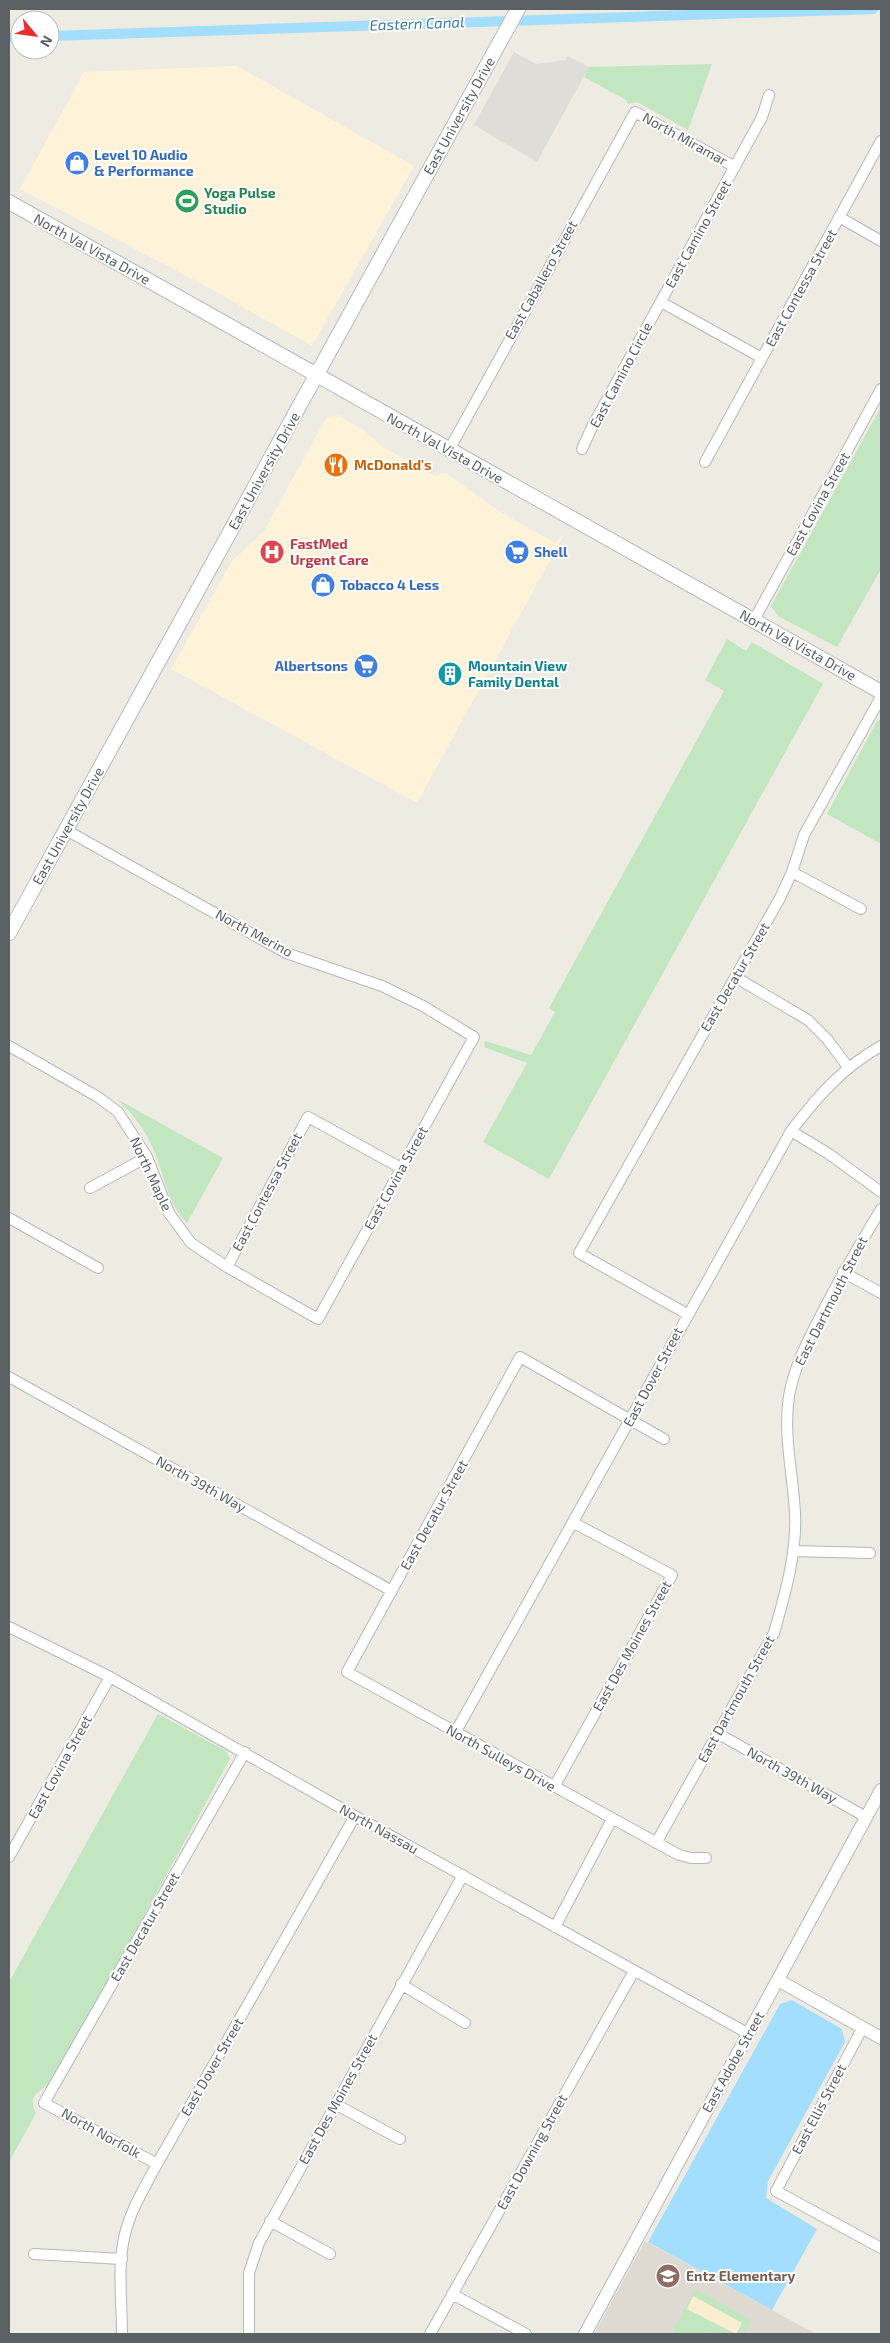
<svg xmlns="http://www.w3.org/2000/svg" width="890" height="2343" viewBox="0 0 890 2343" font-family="'Exo 2',sans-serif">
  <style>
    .commercial { fill: #fef2d9 }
    .industrial { fill: #dfddd8 }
    .education { fill: #dedad1 }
    .green { fill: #c2e6c0 }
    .sand { fill: #faeed2 }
    .water { fill: #a3deff }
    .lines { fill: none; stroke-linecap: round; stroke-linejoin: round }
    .canal { stroke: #a3deff; stroke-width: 10 }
    .minor-casing { stroke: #b4b7bb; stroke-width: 12 }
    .tertiary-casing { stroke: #b4b7bb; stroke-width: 14 }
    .secondary-casing { stroke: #b5b9be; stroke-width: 16 }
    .minor { stroke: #fff; stroke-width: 10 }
    .tertiary { stroke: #fff; stroke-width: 12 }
    .secondary { stroke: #fff; stroke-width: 14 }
    .labels { text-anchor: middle; stroke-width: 4; stroke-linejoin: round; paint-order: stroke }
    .street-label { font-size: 14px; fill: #5b6064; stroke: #fff }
    .shop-label { font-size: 14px; font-weight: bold; fill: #366cbe; stroke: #fff; text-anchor: start }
    .leisure-label { font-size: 14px; font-weight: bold; fill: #27864d; stroke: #fff; text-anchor: start }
    .food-label { font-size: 14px; font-weight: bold; fill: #c56008; stroke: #fff; text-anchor: start }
    .health-label { font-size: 14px; font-weight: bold; fill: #be3a42; stroke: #fff; text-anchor: start }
    .culture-label { font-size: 14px; font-weight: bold; fill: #0d838f; stroke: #fff; text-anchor: start }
    .education-label { font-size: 14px; font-weight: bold; fill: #785e54; stroke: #fff; text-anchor: start }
    .water-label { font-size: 15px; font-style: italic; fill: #3c7aa8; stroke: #fff }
  </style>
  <rect width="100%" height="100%" fill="#eeebe3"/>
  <path class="commercial" d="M237,66L414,166L312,346L202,284L20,189L84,72Z
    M338,415L363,430L383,447L437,477L439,474L446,473L499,511L555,543L561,536L564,535L417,803L171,669L232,561L264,531L326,418Z"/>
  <path class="industrial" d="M514,52L536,64L566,60L568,56L589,67L537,162L474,125Z"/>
  <path class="education" d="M645,2241L816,2334H594Z"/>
  <path class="green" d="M712,64L688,130L641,104L637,102L628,104L626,100L584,77L589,67Z
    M881,407V569L837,647L778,616L771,606Z
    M727,639L746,651L752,642L823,684L549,1179L483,1142L527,1063L484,1047L485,1041L531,1055L555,1012L549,1008L724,691L705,680Z
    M881,719V844L827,814L877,721Z
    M117,1099L223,1158L187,1223C165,1201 164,1168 150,1142C142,1125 130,1112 117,1099Z
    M158,1714L226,1751L230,1759L55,2078C45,2092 25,2091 36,2113L9,2162V1982Z
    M695,2289L751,2320L743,2334H729L725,2332L724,2334H716L709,2331L707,2334H671Z"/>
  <path class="sand" d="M693,2296L742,2323L736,2334L687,2309Z"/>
  <path class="water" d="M792,2000L842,2029L845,2042L768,2181L766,2198L817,2229L772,2310L648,2242L780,2004Z"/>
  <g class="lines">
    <path class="canal" d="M50,36L873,9
      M9,37H20"/>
    <defs>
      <path id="minor" d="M839,217L881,241
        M661,302L762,358
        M582,449L592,427L762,117L769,95
        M449,450L635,112L735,167
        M705,462L881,141
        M754,620L881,389
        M792,872L861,909
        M735,977L808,1020L827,1039L848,1067
        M9,1046L98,1097L118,1112L147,1157L169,1213L191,1243L227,1267L318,1319L474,1037L423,1006L382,986L286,953L66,830
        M791,1131L829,1154L881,1192
        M90,1188L147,1157
        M9,1218L98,1268
        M227,1267L308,1117L401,1168
        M843,1272L881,1293
        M687,1314L579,1253L780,898L792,872L804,835L881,697
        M9,1377L392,1591
        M664,1439L520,1357L347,1672L679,1855L691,1858H706
        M793,1551L870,1553
        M9,1627L110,1677L355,1816L749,2034
        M455,1733L791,1131C818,1096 842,1068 881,1046
        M717,1733L866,1817
        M554,1787L672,1575L574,1523
        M656,1843L774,1633C785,1594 797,1554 795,1513C793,1474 783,1435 789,1396C794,1367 808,1340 821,1315C840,1278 860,1244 881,1209
        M9,1857L110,1677
        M555,1927L612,1819
        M401,1984L465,2023
        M863,2027L776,2191L881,2248
        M335,2104L400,2139
        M157,2164L44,2103L245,1752
        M270,2221L330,2254
        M34,2254L122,2259
        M452,2294L526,2334
        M122,2334C122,2302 117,2265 125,2234C131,2209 145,2187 157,2164L355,1816
        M249,2334V2273L259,2243L463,1875
        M430,2334L634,1971"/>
      <path id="tertiary" d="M778,1980L881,2038
        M585,2334L881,1790"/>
      <path id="secondary" d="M9,202L881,692
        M9,933L518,9"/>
    </defs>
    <use href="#minor" class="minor-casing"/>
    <use href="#tertiary" class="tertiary-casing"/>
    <use href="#secondary" class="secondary-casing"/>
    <use href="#minor" class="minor"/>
    <use href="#tertiary" class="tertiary"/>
    <use href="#secondary" class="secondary"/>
  </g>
  <defs>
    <symbol id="shop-disc" viewBox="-11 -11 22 22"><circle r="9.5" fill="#3f7fe0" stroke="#fff"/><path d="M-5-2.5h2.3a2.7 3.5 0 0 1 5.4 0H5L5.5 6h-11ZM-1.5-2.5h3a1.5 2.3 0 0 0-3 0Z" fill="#fff"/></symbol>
    <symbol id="stadium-disc" viewBox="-11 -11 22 22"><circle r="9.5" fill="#2e9e5b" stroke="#fff"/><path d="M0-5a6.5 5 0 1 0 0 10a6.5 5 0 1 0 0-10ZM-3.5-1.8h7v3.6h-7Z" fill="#fff"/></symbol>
    <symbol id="restaurant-disc" viewBox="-11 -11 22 22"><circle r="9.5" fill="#e8710a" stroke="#fff"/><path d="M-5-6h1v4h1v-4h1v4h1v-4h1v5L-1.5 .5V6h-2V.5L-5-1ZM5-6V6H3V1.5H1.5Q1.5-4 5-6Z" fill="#fff"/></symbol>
    <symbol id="hospital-disc" viewBox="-11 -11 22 22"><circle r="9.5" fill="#e0444e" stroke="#fff"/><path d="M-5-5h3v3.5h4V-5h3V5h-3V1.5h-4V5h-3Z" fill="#fff"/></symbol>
    <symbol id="supermarket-disc" viewBox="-11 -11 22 22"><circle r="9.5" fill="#3f7fe0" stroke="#fff"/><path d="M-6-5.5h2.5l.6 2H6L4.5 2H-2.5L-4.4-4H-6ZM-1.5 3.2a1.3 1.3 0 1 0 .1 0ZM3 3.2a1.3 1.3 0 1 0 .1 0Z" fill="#fff"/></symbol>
    <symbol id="building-disc" viewBox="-11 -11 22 22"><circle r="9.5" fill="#0f9aa8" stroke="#fff"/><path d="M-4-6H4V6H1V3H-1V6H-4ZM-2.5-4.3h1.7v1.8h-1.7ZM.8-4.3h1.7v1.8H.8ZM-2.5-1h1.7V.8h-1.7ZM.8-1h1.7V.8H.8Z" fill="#fff"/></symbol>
    <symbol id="school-disc" viewBox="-11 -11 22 22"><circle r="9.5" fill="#8d6e63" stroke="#fff"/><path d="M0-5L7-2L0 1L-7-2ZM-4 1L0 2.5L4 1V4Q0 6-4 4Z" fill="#fff"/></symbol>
  </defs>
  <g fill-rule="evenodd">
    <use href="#shop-disc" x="63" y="149" width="28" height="28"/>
    <use href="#stadium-disc" x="173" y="187" width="28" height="28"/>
    <use href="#restaurant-disc" x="322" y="451" width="28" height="28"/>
    <use href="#hospital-disc" x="258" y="538" width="28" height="28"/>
    <use href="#supermarket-disc" x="503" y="538" width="28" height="28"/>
    <use href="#shop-disc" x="309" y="571" width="28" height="28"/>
    <use href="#supermarket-disc" x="352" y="652" width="28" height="28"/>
    <use href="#building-disc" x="436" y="660" width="28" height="28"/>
    <use href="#school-disc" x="654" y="2262" width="28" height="28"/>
  </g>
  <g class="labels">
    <g class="street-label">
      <text transform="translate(459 116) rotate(-61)" y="5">East University Drive</text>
      <text transform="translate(685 139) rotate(29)" y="5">North Miramar</text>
      <text transform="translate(698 234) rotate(-61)" y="5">East Camino Street</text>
      <text transform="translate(92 249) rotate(29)" y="5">North Val Vista Drive</text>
      <text transform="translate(541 280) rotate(-61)" y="5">East Caballero Street</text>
      <text transform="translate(801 288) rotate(-61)" y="5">East Contessa Street</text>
      <text transform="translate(621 375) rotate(-62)" y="5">East Camino Circle</text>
      <text transform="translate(445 448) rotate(29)" y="5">North Val Vista Drive</text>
      <text transform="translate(264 471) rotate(-61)" y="5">East University Drive</text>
      <text transform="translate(818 504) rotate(-61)" y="5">East Covina Street</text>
      <text transform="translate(798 645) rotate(29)" y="5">North Val Vista Drive</text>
      <text transform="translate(68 826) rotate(-61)" y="5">East University Drive</text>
      <text transform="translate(254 933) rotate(28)" y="5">North Merino</text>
      <text transform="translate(735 977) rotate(-60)" y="5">East Decatur Street</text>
      <text transform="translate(151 1174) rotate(65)" y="5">North Maple</text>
      <text transform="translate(396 1178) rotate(-61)" y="5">East Covina Street</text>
      <text transform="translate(267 1192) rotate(-62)" y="5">East Contessa Street</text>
      <text transform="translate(831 1301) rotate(-63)" y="5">East Dartmouth Street</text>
      <text transform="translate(653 1377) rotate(-62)" y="5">East Dover Street</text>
      <text transform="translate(201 1484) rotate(29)" y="5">North 39th Way</text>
      <text transform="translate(434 1515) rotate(-61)" y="5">East Decatur Street</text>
      <text transform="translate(632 1646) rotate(-61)" y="5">East Des Moines Street</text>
      <text transform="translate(736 1699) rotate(-61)" y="5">East Dartmouth Street</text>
      <text transform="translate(501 1758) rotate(29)" y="5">North Sulleys Drive</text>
      <text transform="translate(60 1767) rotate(-61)" y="5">East Covina Street</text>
      <text transform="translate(792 1775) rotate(29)" y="5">North 39th Way</text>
      <text transform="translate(379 1829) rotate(29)" y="5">North Nassau</text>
      <text transform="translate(145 1927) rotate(-60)" y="5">East Decatur Street</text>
      <text transform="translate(733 2062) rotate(-61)" y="5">East Adobe Street</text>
      <text transform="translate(212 2067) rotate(-60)" y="5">East Dover Street</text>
      <text transform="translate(338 2099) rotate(-61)" y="5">East Des Moines Street</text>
      <text transform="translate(819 2109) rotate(-62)" y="5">East Ellis Street</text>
      <text transform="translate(101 2133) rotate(29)" y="5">North Norfolk</text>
      <text transform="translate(532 2152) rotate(-61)" y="5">East Downing Street</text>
    </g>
    <g class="shop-label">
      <text x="94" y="160">Level 10 Audio<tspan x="94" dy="16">&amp; Performance</tspan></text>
      <text x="534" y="557">Shell</text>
      <text x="340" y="590">Tobacco 4 Less</text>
      <text x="348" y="671" text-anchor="end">Albertsons</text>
    </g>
    <g class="leisure-label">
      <text x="204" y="198">Yoga Pulse<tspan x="204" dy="16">Studio</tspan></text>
    </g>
    <g class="food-label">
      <text x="354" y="470">McDonald's</text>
    </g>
    <g class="health-label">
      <text x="290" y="549">FastMed<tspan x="290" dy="16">Urgent Care</tspan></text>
    </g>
    <g class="culture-label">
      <text x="468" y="671">Mountain View<tspan x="468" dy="16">Family Dental</tspan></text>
    </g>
    <g class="education-label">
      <text x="686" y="2281">Entz Elementary</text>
    </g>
    <g class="water-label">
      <text transform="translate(417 24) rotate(-2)" y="5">Eastern Canal</text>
    </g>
  </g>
  <rect width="890" height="2343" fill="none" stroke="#5b6064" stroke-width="20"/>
  <g transform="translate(35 35) rotate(119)"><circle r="24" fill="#ffffff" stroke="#bdbfc1"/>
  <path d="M0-4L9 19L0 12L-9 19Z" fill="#e92f2e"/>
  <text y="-8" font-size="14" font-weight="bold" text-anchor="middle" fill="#5b6064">N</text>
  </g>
</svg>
